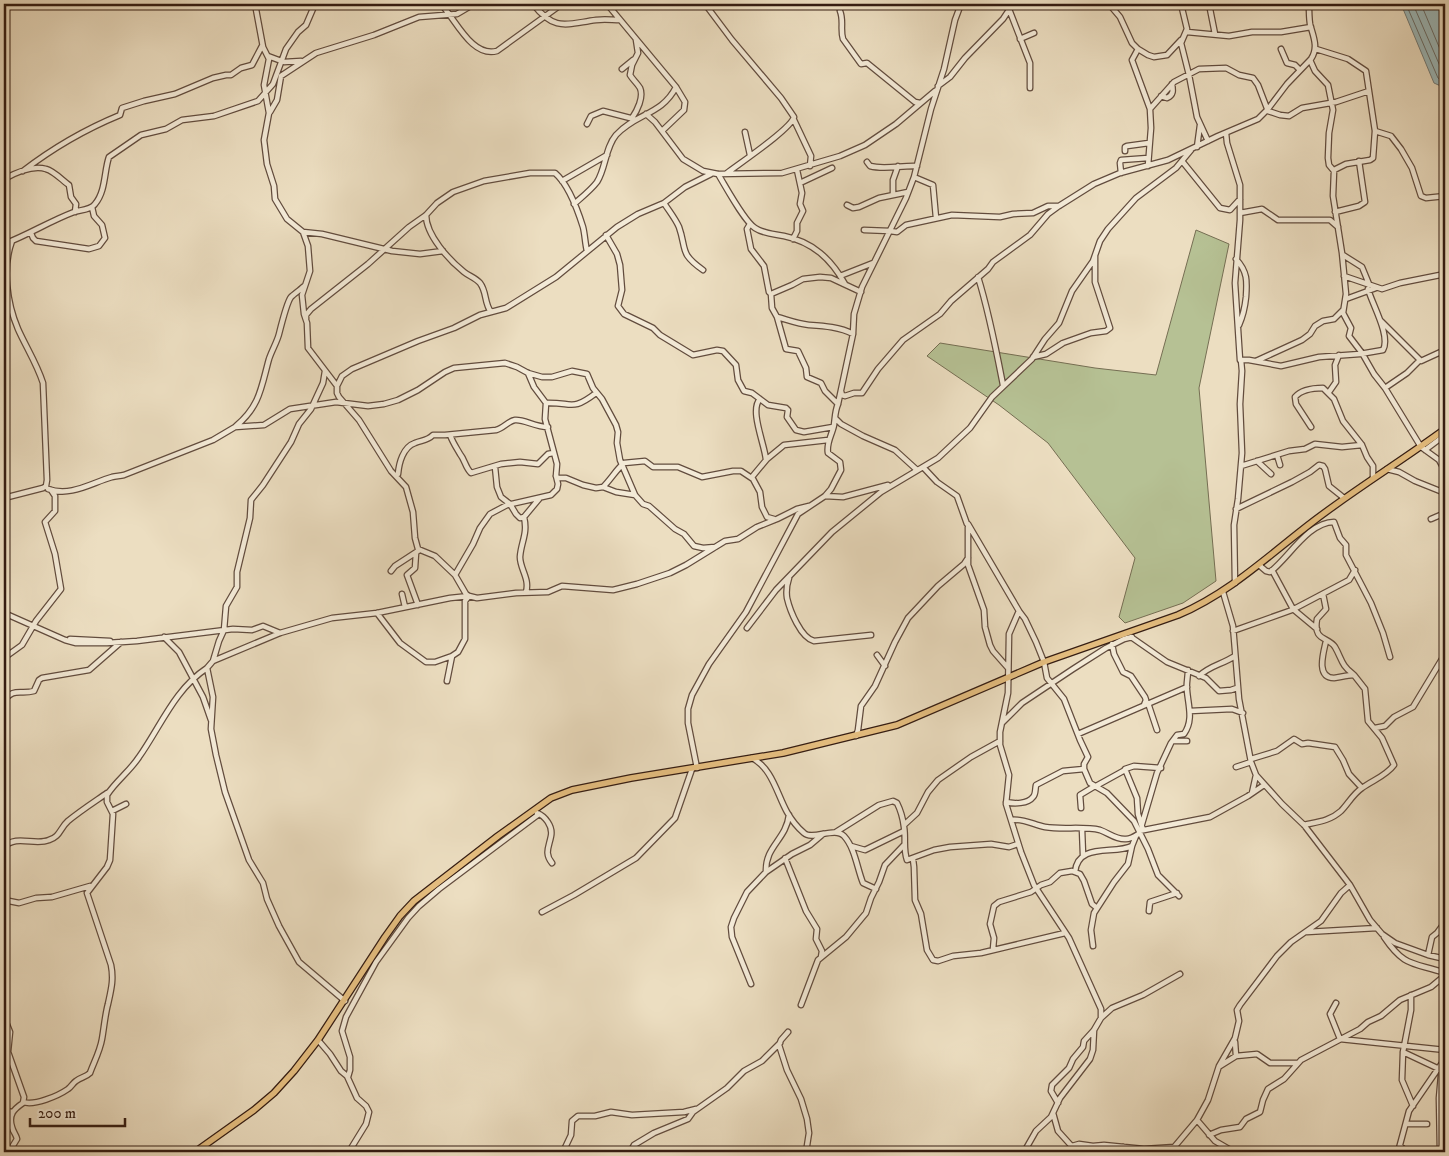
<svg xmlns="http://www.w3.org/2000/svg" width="1449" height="1156" viewBox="0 0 1449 1156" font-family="'IM FELL DW Pica',serif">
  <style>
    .green { fill: #b6c194; stroke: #756e53 }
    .water { fill: #9cbabc; stroke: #727b78 }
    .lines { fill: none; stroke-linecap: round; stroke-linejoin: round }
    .shore { stroke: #686b67; stroke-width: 1 }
    .minor-casing { stroke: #624c3e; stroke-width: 7 }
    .major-casing { stroke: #341c12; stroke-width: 8 }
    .minor { stroke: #f3ead7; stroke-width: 4.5 }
    .major { stroke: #e6bf80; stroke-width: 5.5 }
  </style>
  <rect width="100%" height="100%" fill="#ecdec1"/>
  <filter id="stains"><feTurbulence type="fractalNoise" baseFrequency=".004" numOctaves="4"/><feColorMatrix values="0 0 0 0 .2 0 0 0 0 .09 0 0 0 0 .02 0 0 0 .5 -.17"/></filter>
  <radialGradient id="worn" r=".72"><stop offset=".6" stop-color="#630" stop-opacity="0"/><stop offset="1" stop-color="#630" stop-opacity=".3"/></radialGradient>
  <path class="green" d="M1196,230L1229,244L1199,388L1216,581L1183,603L1125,623L1119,617L1135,558L1048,443L999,405L927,356L940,343L1095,368L1156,375Z"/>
  <path class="water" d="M1401,4H1445V88L1434,83Z"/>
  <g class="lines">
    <path class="shore" d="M1406,4L1438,78L1445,82
      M1413,4L1443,73L1445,76
      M1421,4L1445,61"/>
    <defs>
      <path id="minor" d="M255,4L263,47L269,59L264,85L269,113L264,140L267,164L274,186L275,199L287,219L303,232L308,246L310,271L302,295L304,314L307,323L308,348L337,386V393L339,397L359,420L391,471L406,487L413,512L415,538L418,549L435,556L455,575L466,594L469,596L465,601V639L458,652L452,656L447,681
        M441,4C456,20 472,58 497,51L562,4
        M533,4C555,32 566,24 596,20C605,19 612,20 620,20
        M607,4L676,87L685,102L684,110L662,131
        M705,4L732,40L781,98L794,117C791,129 740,163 727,173
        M1007,4L1030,63V88
        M1109,4L1120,17L1132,43L1138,49L1148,55L1154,57L1167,55L1181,40
        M1181,4L1187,29L1181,43L1189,75L1197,117L1208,141
        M1209,4L1215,34
        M840,11C844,21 840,29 843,39L861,64L867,63L915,102L920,103
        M1187,32L1229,36L1252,32H1281L1311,27
        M1020,39L1034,33
        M1138,49L1132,60L1150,109L1151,128L1148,166
        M1281,49L1287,63L1295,65L1300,70
        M1316,49L1348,59L1366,71L1375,131L1373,158L1370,160L1346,164L1334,170
        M268,56L284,62L301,61
        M1310,60L1315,71L1328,85L1333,110L1329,133L1328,158L1329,165L1334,171L1333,196L1342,253L1346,294L1343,313L1351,328L1349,336L1362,353L1374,374L1385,388L1421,447L1439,460L1445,471
        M622,69L633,60
        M938,86L950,77L965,58L1003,19L1011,7L1017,4
        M1161,96L1167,98C1174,95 1173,90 1172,84
        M1150,109L1174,82L1199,69L1226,68L1239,75L1253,78L1258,85L1268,111L1280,115L1289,116L1302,108L1336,102L1369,91
        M270,112L277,100L281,76L316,53L374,35L419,17L457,14L474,4
        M646,114L655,122L683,159L703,171L718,174L782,173L840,156L865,145L896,124L935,91
        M632,118C637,111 644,97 640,88C637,83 633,80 630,75L632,65L638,53L636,40
        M794,120L811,156L810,166
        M587,124L591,116L603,111L634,119
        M1375,131L1391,136L1401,149L1412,168L1421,196L1426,198L1445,196
        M745,132L750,155
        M1226,133L1227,143L1240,185V220L1235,283L1240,360H1249L1281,366L1319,357L1360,354L1383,350C1391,336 1372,304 1368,289
        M1197,147L1200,125
        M1125,151V147L1127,146L1149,143
        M1182,161L1220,208L1230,210L1240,199
        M867,162L870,166C885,170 902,165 917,166
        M23,171C53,148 86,129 120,115L122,108L144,101L175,94L213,78L226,75H231L241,68L252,65L262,46
        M1121,173L1120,163L1121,160L1148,158
        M718,174C726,187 744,221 755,228C764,234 774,234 784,236C813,242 831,259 845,284
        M914,177L933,185L936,218
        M4,179C15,173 33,165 46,169C54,171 63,181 69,185L71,197L76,204L75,212
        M562,181L607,155
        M800,183L832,168
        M893,194V180L898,166
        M664,203C669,211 675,218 679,227C687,250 679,253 703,270
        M574,204C582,197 591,190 597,182C606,168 605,148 616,135C636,113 662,115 676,87
        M847,205L853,208L859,207L879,198L908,192
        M1335,212L1359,206L1365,202L1359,161
        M1240,213L1262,209L1278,220H1330L1338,227
        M426,215C426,235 449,260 464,272C469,276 476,278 480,283C487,292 484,303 491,312
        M750,224L747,229L751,249L764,266L769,292L771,294L772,308L777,317C788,320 798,324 809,325C824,326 840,327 853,334
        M864,230L890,231
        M890,231L897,232L906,225L952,215L1000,217L1013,214L1033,213L1048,206H1059
        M303,232L322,234L392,251L420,254L443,251
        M31,233L33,238L36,241L89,249L99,246L105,238L102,225L94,216L92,207
        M606,235L617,254L620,265L622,290L618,306L624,314L653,328L660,335L693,355L717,350L723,351L736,365L738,380L744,391L752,393L768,405L786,408L788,410L787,417L796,430L804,432L833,427
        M793,239L797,231V223L803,211L800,204L802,193L797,170
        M4,244C28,235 50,221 74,212C80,210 91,210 95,204C106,191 104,171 109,157L141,135L166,129L182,120L214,116L258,101L273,84L286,49L298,32L306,25L315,4
        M1343,255L1362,267L1369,284
        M1236,259C1248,272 1247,282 1246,297C1245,307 1243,316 1239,325
        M840,276L873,263
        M1344,276L1382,289L1400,283L1445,274
        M978,277C989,312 996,349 1003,385
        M771,294L792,285L803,279L820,277L831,278L861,292
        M1346,299L1376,288
        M777,317L786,349L798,351L806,368L807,377L821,383L825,391L838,404
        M306,319V315L311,309L368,264L409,227L426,215L437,203L453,192L484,181L530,173H555C568,184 578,211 583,227C585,235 585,243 587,251
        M1381,321L1421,361L1445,350
        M1033,357L1046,354L1063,343L1091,333L1106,331L1110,328L1095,282V256
        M1256,361L1302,340L1310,334L1315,326L1323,321L1334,319L1343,310
        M337,386L342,376L352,369L418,341L454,328L480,315L506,308L556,277L617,227L638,214L664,203L685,187L711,174
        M1385,388L1407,373L1420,360
        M841,391L842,395L845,396L854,393H862L878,369L903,340L940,314L951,301L988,269L993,262L1030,235L1048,214L1059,206L1094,184L1120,173L1168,160L1218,136L1258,119L1268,109L1287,84L1311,59C1319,47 1313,36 1310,24C1309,17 1309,10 1309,4
        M1329,392L1336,382L1335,365L1339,355
        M760,399C749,410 765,445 766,460
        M546,403C573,402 571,412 596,393
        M835,418L841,424L863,436L895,450L917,470
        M236,426C260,406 261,388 269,359C272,350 277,342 279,334C281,326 287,302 291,297C294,294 300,290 303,287
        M1311,427L1296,404L1295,397C1301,390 1314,388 1323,388L1334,399L1343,421L1362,445L1367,457L1373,466V478
        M450,435C453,443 456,447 460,454C465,460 465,467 471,473L501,464L520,462L538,464L548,454L553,453
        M1425,450L1445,435
        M1277,455L1280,465
        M1257,461L1271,474
        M1241,466L1289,451L1305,449L1315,444L1342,447L1362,445
        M495,467L497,487L501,497L510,504L516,514L520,518L524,517
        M923,467L937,482L957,496L967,524H968L1019,611L1009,634L1008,693L1000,732V745L1009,775L1006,804L1021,852L1034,885L1069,938L1101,1009V1018L1094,1030L1093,1050L1090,1059L1060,1098L1051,1117L1036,1131L1024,1152
        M1387,469L1399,472L1415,481L1445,493
        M398,474C399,463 403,447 415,443C422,440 427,441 433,435H445L496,430C504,428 508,421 515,420C524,419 535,427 548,427
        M556,476L558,478H566L583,485L596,488L603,487L616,492L635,495
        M752,477L767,459L784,445L828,440
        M603,487C611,479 616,470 624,463L645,461L653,467H678L702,477L733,471H741L753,479L760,492L762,507L767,517L774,519
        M48,489C71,497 91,483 112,477C116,476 120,476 124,475L213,440L235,427L264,425L290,409L336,402L368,406L384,404L398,400L418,390L445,372L454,368L505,363L517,367L528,373L542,377H552L572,371L587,374L593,388L602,399L616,425L618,432L617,443L620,460L635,495L643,504L649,506L675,529L684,534L694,546L703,548L715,547
        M825,496L843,497L888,485
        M4,498L43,488L46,486L47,480L43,383C37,364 26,347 18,329C7,303 2,268 12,241
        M1236,509L1292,482L1310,472L1319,465L1323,466L1325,469L1329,486L1344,498
        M1431,519L1445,513
        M968,527V565L984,610L985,627L990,645L993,651L1008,668
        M416,553L415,568L407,575L418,605
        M1259,565L1266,571L1270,572C1288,559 1308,522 1334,522L1340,538L1346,545V555L1371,603L1383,633L1390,657
        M1272,570L1293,609L1317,629
        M391,571L395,566L418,551
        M455,575L473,544L480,528L490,514L507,505L551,495L557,489L558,484L556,476L557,464L545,419L546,403L534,387L528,373
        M789,578C787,584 786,591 787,598C790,611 801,638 814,641L871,635
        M1235,583L1234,525L1238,499L1242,453L1240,404L1242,371L1241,360
        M526,592C530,579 520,569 520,557C521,542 528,534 524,517L539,499
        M1223,592L1233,626L1239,699L1251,762L1256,775L1282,804L1304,825L1350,885L1370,920L1382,934L1395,943L1428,955L1445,959
        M402,594L405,607
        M1323,594L1326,609L1317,619C1313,642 1328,636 1335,647C1342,659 1341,665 1353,674
        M1019,611L1025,619L1036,642L1044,662L1047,678L1064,699L1080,740L1088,757L1084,764V769L1090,783L1107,793L1134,821L1148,849L1158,875L1179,896
        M4,613L65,640L76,643H107L137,641L233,629L252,630L263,626L280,633
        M377,613L400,643L426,662H435L452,656
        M747,628L776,590L832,532L881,492L938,458L970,428L992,397L1032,359L1045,339L1059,323L1072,291L1093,261L1100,241L1108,229L1136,198L1176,168L1191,150
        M1233,631L1292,610L1349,580L1355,570
        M164,637L179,652L203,697L211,720
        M1131,637L1167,662L1206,678L1219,691L1231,690L1237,688
        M70,639L110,641
        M1112,644L1114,654L1123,672L1131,676L1145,697L1146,700L1144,705
        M877,655L885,666
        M4,658L22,645L36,621L61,589L55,554L45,522L55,511V496L51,490
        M213,661L219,641L224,630L226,606L237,587V572L250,518L251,500L263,485L291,442L299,424L311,409L323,383L325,371
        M1199,676C1211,665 1221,665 1235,656
        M4,701C14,687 20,695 34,691L39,680L42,678L89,670L121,642
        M1148,703L1157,730
        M1190,711L1232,709L1243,713
        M1002,723L1022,703L1073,669L1106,648L1124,639L1132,637
        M1375,728L1385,726L1394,717L1413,707L1445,654
        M1078,734L1187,687
        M856,736L858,730L861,706L875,686L895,642L908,618L938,586L964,564L968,558
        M1173,741H1187
        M752,758C772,768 777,794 787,812C791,819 798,828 804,833C812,841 835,826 844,836C855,848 857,868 863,883L876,889
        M1251,759L1277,751L1294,739L1302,744L1308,743L1335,747L1343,760L1349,774L1362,788
        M1236,767L1251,762
        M697,768L688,723V709L692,695L709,664L746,612L798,514L825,496L831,489L841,470L840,462L828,453C826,443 832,435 834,425C835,418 835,411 838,404L853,334L854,314L862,287L906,198L914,177L931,109L944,69L955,20L961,4
        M1096,786L1125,770
        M1252,793L1256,775
        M1006,802C1014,804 1028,804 1033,797C1036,794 1035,789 1036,785L1063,771L1084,769
        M1081,808L1080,795L1095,786
        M112,811L126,804
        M537,813C545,816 553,826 551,836C549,847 544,853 552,863
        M1011,820C1023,818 1034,825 1045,827C1063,830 1083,826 1100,830C1109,833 1116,840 1126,839C1131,839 1135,836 1140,833
        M1142,824L1157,773L1171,743L1177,735L1184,734C1194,720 1188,705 1187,690C1186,684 1188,677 1188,670
        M904,825L917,813L928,792L938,780L971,757L1000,741
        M1304,825C1317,822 1330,821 1341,811C1348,804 1353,794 1362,788C1373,780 1386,776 1394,765L1382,738L1368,721L1365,689L1354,675C1347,675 1341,677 1334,678C1315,678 1324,651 1326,641
        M1082,829L1083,855
        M1143,830L1138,814L1137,798L1125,769L1134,766L1161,768
        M1139,831L1210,817L1248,796L1264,785
        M836,832L879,805L893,801L897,803C901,811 903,819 904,827C906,838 903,849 907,860L934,850L950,847L991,844L1009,847L1018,844
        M851,846L865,850L904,831
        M4,847C16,834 35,846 49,840C60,837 60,828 68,821C80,811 94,802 107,793
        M785,858L806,911L817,929L816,939L822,951L821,957
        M913,859L914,867L915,900L921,914L927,950L933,960L938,961L953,956L981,953L1065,933
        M766,872C765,846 786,840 789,815
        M1075,872C1078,842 1114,855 1132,846
        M4,900L19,903L36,898L52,897L90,886
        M1149,911L1150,902L1177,893
        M542,912L574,895L636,858L675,818L692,769
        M1307,932L1377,928
        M1384,937C1405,968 1413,962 1445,973
        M1093,946L1091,930L1094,913L1114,882L1128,864L1132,846L1136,836
        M993,949L994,938L990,924L994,906L999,902L1031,892L1041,885L1050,882L1060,873L1072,871L1080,874L1084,881L1092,904L1097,908
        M1428,955L1432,937L1437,933L1445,922
        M751,984L732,937L731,927L734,918L747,892L766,872L792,854L810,845L823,834
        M1411,995V1010L1403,1052L1402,1080L1413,1106
        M345,1001L299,962L279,926L267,899L263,883L249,860L225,792L216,755L211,729L213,697L207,668L213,661L280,633L332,618L377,613L450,598L469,596L477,598L516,593L548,592L562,586L613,590L637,584L670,573L686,565L725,541L738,539L757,527L777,519L797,509L809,506
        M1336,1003L1330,1014L1340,1039L1445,1050
        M801,1005L818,960L846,937L866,913L871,898L879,882L885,865L904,845
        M4,1017L10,1032L8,1052L24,1097L23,1103C14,1109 8,1115 12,1127C13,1132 16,1134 17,1139L9,1152
        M1101,1018L1112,1008L1143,995L1180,974
        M788,1032L781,1040L779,1045L787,1070L801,1099L807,1119L809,1133L806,1152
        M318,1040L330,1054L341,1071L347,1076L357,1098L366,1106L369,1112L366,1124L350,1150
        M1235,1042L1236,1056
        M1403,1052L1437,1068
        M1220,1066L1236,1056L1257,1054L1270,1063H1298
        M348,1077L350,1070V1057L342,1031L346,1017L376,962L408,918L419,906L439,889L539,814
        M23,1102C34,1106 58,1096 68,1089C71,1087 73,1083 76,1081C81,1077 86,1077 90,1073C94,1062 100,1051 102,1039C104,1028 105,1015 108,1004C111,990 114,980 111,965L87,893L107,867L110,860L113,814L107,802V795C116,781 130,771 139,757C161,726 174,690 207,668
        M1058,1103L1051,1091L1052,1085L1069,1068L1073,1059L1083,1047L1084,1041L1094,1030
        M4,1111L13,1112
        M1053,1113L1058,1131L1077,1152
        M1197,1120L1215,1141L1234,1152
        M1406,1124H1427
        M1209,1135L1221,1130L1240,1127L1246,1119L1260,1112L1263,1100L1268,1089L1284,1079L1301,1060L1360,1029L1368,1022L1381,1016L1400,1000L1431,987L1443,977L1444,972
        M1072,1146L1079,1144L1093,1146L1104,1145L1144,1149L1174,1147
        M1400,1146L1407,1152
        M563,1152L571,1135L572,1121L578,1116H595L611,1112L632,1115L684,1112L696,1109
        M630,1152L634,1145L654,1133L688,1119L693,1112L727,1088L744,1071L762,1061L780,1043
        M1117,1152L1123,1147
        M1170,1152L1197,1120L1208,1100L1219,1066L1235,1038L1239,1021L1237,1010L1240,1005L1277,956L1291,942L1321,921L1341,893L1350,885
        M1398,1152L1409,1111L1442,1063
        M1440,1152L1439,1098L1442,1063L1445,1045"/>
      <path id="major" d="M195,1152L254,1110L274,1093L294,1071L318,1040L385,937L400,916L414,901L498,836L551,798L572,790L631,778L783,753L897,725L1044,662L1178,615C1230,593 1270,554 1315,520C1357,488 1403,460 1445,429"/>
    </defs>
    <use href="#minor" class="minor-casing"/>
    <use href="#major" class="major-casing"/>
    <use href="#minor" class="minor"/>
    <use href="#major" class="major"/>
  </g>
  <rect width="1449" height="1156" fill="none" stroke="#ecdec1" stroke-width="20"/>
  <rect x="5" y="5" width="1439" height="1146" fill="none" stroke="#341c12" stroke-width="2.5"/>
  <rect x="10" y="10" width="1429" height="1136" fill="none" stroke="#341c12"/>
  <path d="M30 1118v8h95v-8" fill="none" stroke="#341c12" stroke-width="2.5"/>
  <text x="38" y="1118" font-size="15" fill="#341c12" stroke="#f3ead7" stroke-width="4" paint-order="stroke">200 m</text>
  <rect width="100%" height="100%" filter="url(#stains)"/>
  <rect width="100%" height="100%" fill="url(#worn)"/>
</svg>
